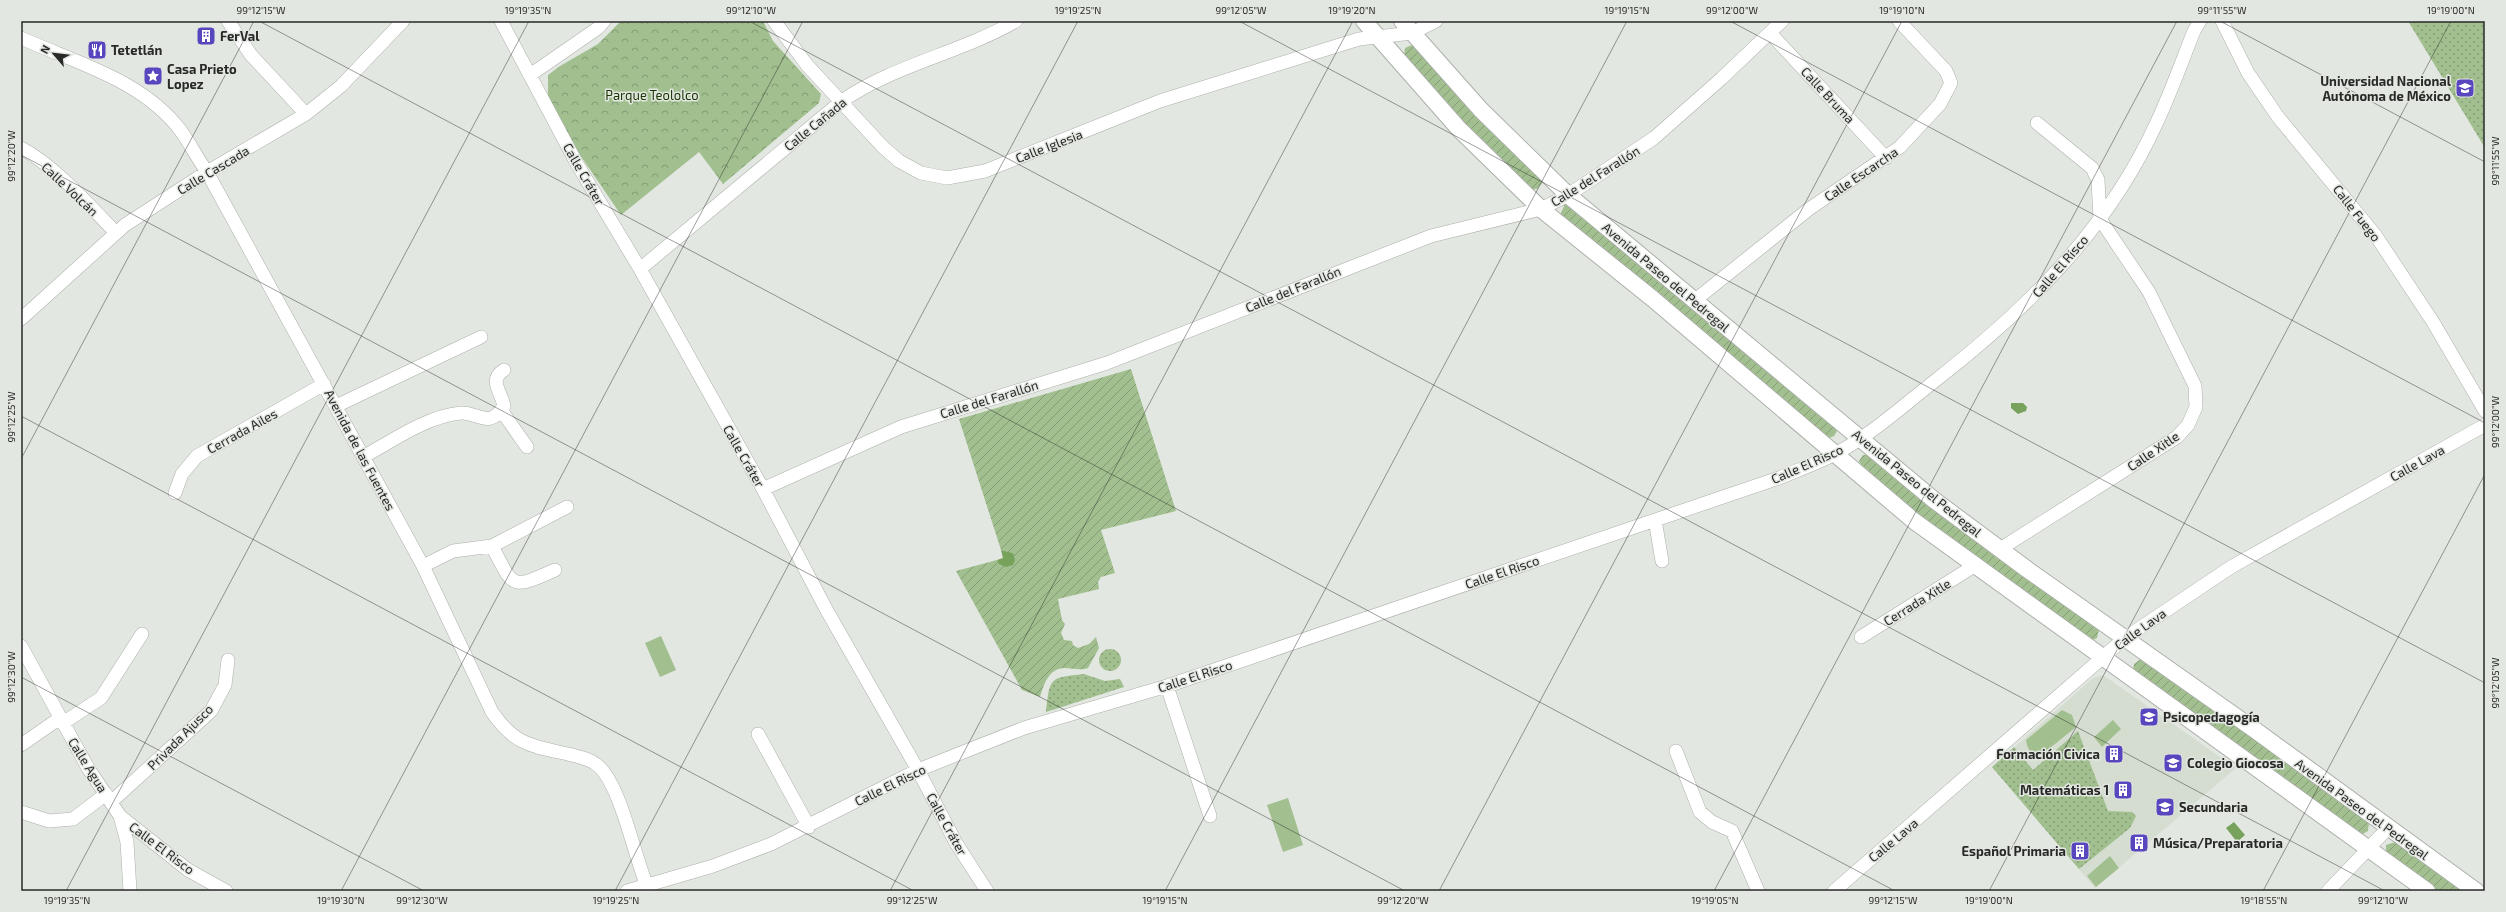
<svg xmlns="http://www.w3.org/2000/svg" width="2506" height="912" viewBox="0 0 2506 912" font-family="'Exo 2',sans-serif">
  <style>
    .built { fill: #d5ddd1 }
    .grass { fill: url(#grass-dots) }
    .park { fill: url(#park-crowns) }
    .garden { fill: url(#garden-furrows) }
    .pitch { fill: #a2c08f }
    .water { fill: #77a25b }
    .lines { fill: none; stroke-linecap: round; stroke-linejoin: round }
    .minor-casing { stroke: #acb0aa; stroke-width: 14 }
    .major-casing { stroke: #acb0aa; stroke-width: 18 }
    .minor { stroke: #fff; stroke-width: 13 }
    .major { stroke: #fff; stroke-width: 16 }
    .ticks { fill: none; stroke: #292a28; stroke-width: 1; stroke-opacity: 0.45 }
    .labels { text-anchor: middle; stroke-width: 3; stroke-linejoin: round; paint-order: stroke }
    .poi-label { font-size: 13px; font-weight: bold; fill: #292a28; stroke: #e3e7e1; text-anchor: start }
    .park-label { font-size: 13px; fill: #183400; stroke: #e3e7e1 }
    .street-label { font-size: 13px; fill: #292a28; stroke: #e3e7e1 }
    .neatline { fill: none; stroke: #292a28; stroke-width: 1.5 }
    .ticks-label { font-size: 10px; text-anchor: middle; fill: #292a28 }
  </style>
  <defs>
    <pattern id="grass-dots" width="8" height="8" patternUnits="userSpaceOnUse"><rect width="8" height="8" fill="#a2c08f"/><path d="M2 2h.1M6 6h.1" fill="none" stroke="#849c75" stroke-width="1.8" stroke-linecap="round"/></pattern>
    <pattern id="park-crowns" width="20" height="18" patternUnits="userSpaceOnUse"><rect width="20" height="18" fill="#a2c08f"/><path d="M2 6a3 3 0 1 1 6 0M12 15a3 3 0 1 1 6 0" fill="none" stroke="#849c75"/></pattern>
    <pattern id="garden-furrows" width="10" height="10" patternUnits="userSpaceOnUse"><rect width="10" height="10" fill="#a2c08f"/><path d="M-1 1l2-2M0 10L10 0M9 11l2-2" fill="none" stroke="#849c75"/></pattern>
  </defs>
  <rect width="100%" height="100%" fill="#e3e7e1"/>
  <path class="built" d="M2103,675L2236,768L2095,888L1992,767L2093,678Z"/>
  <path class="grass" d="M2408,21H2485V148Z
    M1099 660a11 11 0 1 1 22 0a11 11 0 1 1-22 0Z
    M1084,674L1105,681L1120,679L1124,687L1046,712C1050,676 1050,678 1084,674Z
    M2078,731L2108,811L2132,812L2136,816L2130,828L2079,869L1992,767L2014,747L2033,770Z"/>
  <path class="park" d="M621,21H763L773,41L821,94L819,103L723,184L699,152L621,215L578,152L548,100V75L560,66L598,44Z"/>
  <path class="garden" d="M1412,45L1538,175L1542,183L1537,189H1530L1468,129L1404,54L1405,48Z
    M1565,204L1579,210L1833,425L1837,431L1834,436L1827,439L1560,215Z
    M1131,369L1176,511L1101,530L1115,573L1101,577L1098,582L1099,589L1058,599L1062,620L1065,624L1061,633L1064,640L1072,641L1073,645L1078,648L1089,644L1096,637L1099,648L1088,668C1080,671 1073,668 1065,668C1049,668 1044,684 1040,697L1022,690L956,571L997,560L998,562L1013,553L1001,550L959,419Z
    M1863,455H1868L2099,629L2097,638L2093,640L1919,515L1861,466L1859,461Z
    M2142,658L2369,823L2368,831L2361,835L2133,671L2134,664Z
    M2395,842L2464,891H2437L2386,854V845Z"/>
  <path class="pitch" d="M661,636L676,670L660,677L645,643Z
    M2062,710L2072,715L2076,727L2040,756C2031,754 2027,749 2026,740Z
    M2113,720L2121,729L2102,747L2094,737Z
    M1288,798L1303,845L1283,852L1267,805Z
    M2110,856L2119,868L2096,887L2087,876Z"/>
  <path class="water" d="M2011,403H2023L2027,407L2026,411L2018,414L2011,408Z
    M1001,550L1013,553L1015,560L1013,565L1006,567L999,564L997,560L1003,558Z
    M2234,822L2245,835L2237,842L2226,828Z"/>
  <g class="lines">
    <defs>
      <path id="minor" d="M228,21L251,55L306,114
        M501,21L577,164L640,269L763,489L826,609L918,770L956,843L987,891
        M774,21L807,65L883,147L899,161L921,173L947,178L985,171L1160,101L1359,39L1412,33L1436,21
        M2222,21L2248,73L2278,117L2376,236L2433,322L2485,411
        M1770,33L1886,158
        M21,38C76,63 143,80 181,131C190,144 198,159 207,172L423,566L492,712C515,745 531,746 568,754C578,757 589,758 597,765C621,783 635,861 649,891
        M530,75L598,28L604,21
        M21,148C55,166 89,205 116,233
        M640,269L842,101C894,65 960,53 1016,21
        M1694,301L1809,209L1900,147L1940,104L1951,83L1946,71L1899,21
        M21,319L125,225L207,172L306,114L341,86L403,21
        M336,406L481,337
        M501,410L527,447
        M363,457C392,441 427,416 461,413C478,412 489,430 504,406C501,391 488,380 504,370
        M763,489L901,427L1107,363L1431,236L1541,209L1568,195L1654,138L1722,78L1782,21
        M175,493L182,474L197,456L324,384
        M1655,520L1662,561
        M492,546C514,588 510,590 555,570
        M2000,549L2177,437L2188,425L2196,407L2195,386L2149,292L2100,219L2098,180L2092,168L2037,123
        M423,566L453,551L492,546L567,507
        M1861,637L1974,566
        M21,646L88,768L120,816L127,842L130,891
        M1167,686L1210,816
        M63,723L101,698L142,634
        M758,734L809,827
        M21,745L60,718
        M1676,751L1700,812L1712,822L1732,831L1758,891
        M111,802L211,711L225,685L228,660
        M21,812L49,821L73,819L106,794
        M120,816L188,870L226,891
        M627,891L713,866L771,844L918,770L1024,728L1167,686L1779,478C1798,470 1818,463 1837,453C1872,434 1904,405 1936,380C2028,308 2108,230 2157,122C2171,92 2182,61 2194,31L2200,21
        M1834,891L2125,638L2231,567L2485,425
        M2328,891L2388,828"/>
      <path id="major" d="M1364,21L1459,129L1541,209L1653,299L1914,521L2427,891
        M1402,21L1481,110L1568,195L1934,500L2028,570L2255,730L2476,891"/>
    </defs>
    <use href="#minor" class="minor-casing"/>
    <use href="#major" class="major-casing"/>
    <use href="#minor" class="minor"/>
    <use href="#major" class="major"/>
  </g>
  <path class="ticks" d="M259,21L1895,891M749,21L2385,891M1239,21L2485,683M1730,21L2485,423M2220,21L2485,162M21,155L1405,891M21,416L914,891M21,459L254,21M21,677L424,891M66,891L529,21M341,891L803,21M615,891L1078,21M890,891L1353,21M1165,891L1627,21M1439,891L1902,21M1714,891L2177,21M1989,891L2451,21M2263,891L2485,474"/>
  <defs>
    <symbol id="building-square" viewBox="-11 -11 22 22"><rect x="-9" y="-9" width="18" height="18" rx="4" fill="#5746be" stroke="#e3e7e1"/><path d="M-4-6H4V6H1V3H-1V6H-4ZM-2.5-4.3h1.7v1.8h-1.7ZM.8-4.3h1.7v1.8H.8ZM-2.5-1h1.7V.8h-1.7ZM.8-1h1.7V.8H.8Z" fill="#fff"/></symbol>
    <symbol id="restaurant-square" viewBox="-11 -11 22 22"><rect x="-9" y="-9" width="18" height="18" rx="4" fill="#5746be" stroke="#e3e7e1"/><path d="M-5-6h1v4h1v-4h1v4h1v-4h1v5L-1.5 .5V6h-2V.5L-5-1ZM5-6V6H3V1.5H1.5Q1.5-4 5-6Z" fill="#fff"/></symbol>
    <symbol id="sight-square" viewBox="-11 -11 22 22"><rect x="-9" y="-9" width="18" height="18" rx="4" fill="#5746be" stroke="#e3e7e1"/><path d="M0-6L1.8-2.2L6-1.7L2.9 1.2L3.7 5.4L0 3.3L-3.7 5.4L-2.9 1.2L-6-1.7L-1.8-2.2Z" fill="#fff"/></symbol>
    <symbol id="university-square" viewBox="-11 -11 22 22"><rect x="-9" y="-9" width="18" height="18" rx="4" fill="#5746be" stroke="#e3e7e1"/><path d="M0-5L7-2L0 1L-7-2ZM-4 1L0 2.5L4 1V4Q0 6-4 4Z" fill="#fff"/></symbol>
    <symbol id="school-square" viewBox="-11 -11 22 22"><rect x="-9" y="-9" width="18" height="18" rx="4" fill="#5746be" stroke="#e3e7e1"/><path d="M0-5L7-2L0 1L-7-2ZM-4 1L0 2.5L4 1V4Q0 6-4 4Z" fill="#fff"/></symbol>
  </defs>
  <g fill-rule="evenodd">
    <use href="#building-square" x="195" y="25" width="22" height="22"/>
    <use href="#restaurant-square" x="86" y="39" width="22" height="22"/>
    <use href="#sight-square" x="142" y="65" width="22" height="22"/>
    <use href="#university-square" x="2454" y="77" width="22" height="22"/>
    <use href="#school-square" x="2138" y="706" width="22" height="22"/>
    <use href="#building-square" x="2103" y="743" width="22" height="22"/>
    <use href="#school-square" x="2162" y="752" width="22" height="22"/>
    <use href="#building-square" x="2112" y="779" width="22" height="22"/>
    <use href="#school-square" x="2154" y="796" width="22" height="22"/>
    <use href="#building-square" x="2128" y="832" width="22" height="22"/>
    <use href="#building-square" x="2069" y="840" width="22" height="22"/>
  </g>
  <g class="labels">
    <g class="poi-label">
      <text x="220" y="41">FerVal</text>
      <text x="111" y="55">Tetetlán</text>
      <text x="167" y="74">Casa Prieto<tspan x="167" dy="15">Lopez</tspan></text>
      <text x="2451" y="86" text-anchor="end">Universidad Nacional<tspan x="2451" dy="15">Autónoma de México</tspan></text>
      <text x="2163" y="722">Psicopedagogía</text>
      <text x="2100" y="759" text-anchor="end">Formación Civica</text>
      <text x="2187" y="768">Colegio Giocosa</text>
      <text x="2109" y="795" text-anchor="end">Matemáticas 1</text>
      <text x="2179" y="812">Secundaria</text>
      <text x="2153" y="848">Música/Preparatoria</text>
      <text x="2066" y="856" text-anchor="end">Español Primaria</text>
    </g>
    <g class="park-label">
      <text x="652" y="100">Parque Teololco</text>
    </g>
    <g class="street-label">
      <text transform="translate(1828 95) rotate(47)" y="5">Calle Bruma</text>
      <text transform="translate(815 124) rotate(-39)" y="5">Calle Cañada</text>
      <text transform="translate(1049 146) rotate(-21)" y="5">Calle Iglesia</text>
      <text transform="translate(213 170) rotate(-31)" y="5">Calle Cascada</text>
      <text transform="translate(584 174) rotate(60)" y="5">Calle Cráter</text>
      <text transform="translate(1861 174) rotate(-34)" y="5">Calle Escarcha</text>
      <text transform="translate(1595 176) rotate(-32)" y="5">Calle del Farallón</text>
      <text transform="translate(70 189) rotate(43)" y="5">Calle Volcán</text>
      <text transform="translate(2357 213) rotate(52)" y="5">Calle Fuego</text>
      <text transform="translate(2060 266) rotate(-49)" y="5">Calle El Risco</text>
      <text transform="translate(1666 277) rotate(40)" y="5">Avenida Paseo del Pedregal</text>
      <text transform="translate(1293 289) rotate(-22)" y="5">Calle del Farallón</text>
      <text transform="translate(989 399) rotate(-17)" y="5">Calle del Farallón</text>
      <text transform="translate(242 431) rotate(-29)" y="5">Cerrada Ailes</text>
      <text transform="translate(360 450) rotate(62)" y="5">Avenida de las Fuentes</text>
      <text transform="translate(2153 451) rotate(-34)" y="5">Calle Xitle</text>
      <text transform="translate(744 456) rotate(60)" y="5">Calle Cráter</text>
      <text transform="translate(2417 463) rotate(-29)" y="5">Calle Lava</text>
      <text transform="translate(1807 464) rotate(-24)" y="5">Calle El Risco</text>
      <text transform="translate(1917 483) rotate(39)" y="5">Avenida Paseo del Pedregal</text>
      <text transform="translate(1502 572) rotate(-19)" y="5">Calle El Risco</text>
      <text transform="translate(1917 602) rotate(-32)" y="5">Cerrada Xitle</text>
      <text transform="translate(2140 629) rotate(-36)" y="5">Calle Lava</text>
      <text transform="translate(1195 676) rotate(-18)" y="5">Calle El Risco</text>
      <text transform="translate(180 737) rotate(-45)" y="5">Privada Ajusco</text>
      <text transform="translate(88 765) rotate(58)" y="5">Calle Agua</text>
      <text transform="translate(890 785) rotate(-26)" y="5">Calle El Risco</text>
      <text transform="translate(2362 809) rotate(36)" y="5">Avenida Paseo del Pedregal</text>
      <text transform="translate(947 824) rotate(61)" y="5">Calle Cráter</text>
      <text transform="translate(1893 840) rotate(-40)" y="5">Calle Lava</text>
      <text transform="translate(162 848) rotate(37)" y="5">Calle El Risco</text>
    </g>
  </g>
  <rect width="2506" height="912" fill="none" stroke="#e3e7e1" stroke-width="44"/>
  <g transform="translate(54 54) rotate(298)" stroke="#e3e7e1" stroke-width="3" paint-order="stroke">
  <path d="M0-3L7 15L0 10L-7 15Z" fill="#292a28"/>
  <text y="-6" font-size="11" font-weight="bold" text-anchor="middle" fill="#292a28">N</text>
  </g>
  <rect x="22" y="22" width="2462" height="868" class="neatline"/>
  <g class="ticks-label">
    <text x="261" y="14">99°12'15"W</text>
    <text x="528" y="14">19°19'35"N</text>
    <text x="751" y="14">99°12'10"W</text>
    <text x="1078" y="14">19°19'25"N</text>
    <text x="1241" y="14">99°12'05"W</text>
    <text x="1352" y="14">19°19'20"N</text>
    <text x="1627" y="14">19°19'15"N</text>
    <text x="1732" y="14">99°12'00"W</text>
    <text x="1902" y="14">19°19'10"N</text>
    <text x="2222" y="14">99°11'55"W</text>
    <text x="2451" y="14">19°19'00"N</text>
    <text transform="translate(11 156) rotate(-90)" y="4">99°12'20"W</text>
    <text transform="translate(2495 161) rotate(-90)" y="4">99°11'55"W</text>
    <text transform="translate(11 417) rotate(-90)" y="4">99°12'25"W</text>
    <text transform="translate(2495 422) rotate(-90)" y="4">99°12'00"W</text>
    <text transform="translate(11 677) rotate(-90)" y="4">99°12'30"W</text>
    <text transform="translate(2495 683) rotate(-90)" y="4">99°12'05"W</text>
    <text x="67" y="904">19°19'35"N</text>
    <text x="341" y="904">19°19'30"N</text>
    <text x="422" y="904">99°12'30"W</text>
    <text x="616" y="904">19°19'25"N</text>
    <text x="912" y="904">99°12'25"W</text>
    <text x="1165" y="904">19°19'15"N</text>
    <text x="1403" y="904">99°12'20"W</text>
    <text x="1715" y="904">19°19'05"N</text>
    <text x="1893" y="904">99°12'15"W</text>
    <text x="1989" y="904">19°19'00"N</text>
    <text x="2264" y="904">19°18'55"N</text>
    <text x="2383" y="904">99°12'10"W</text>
  </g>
</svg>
